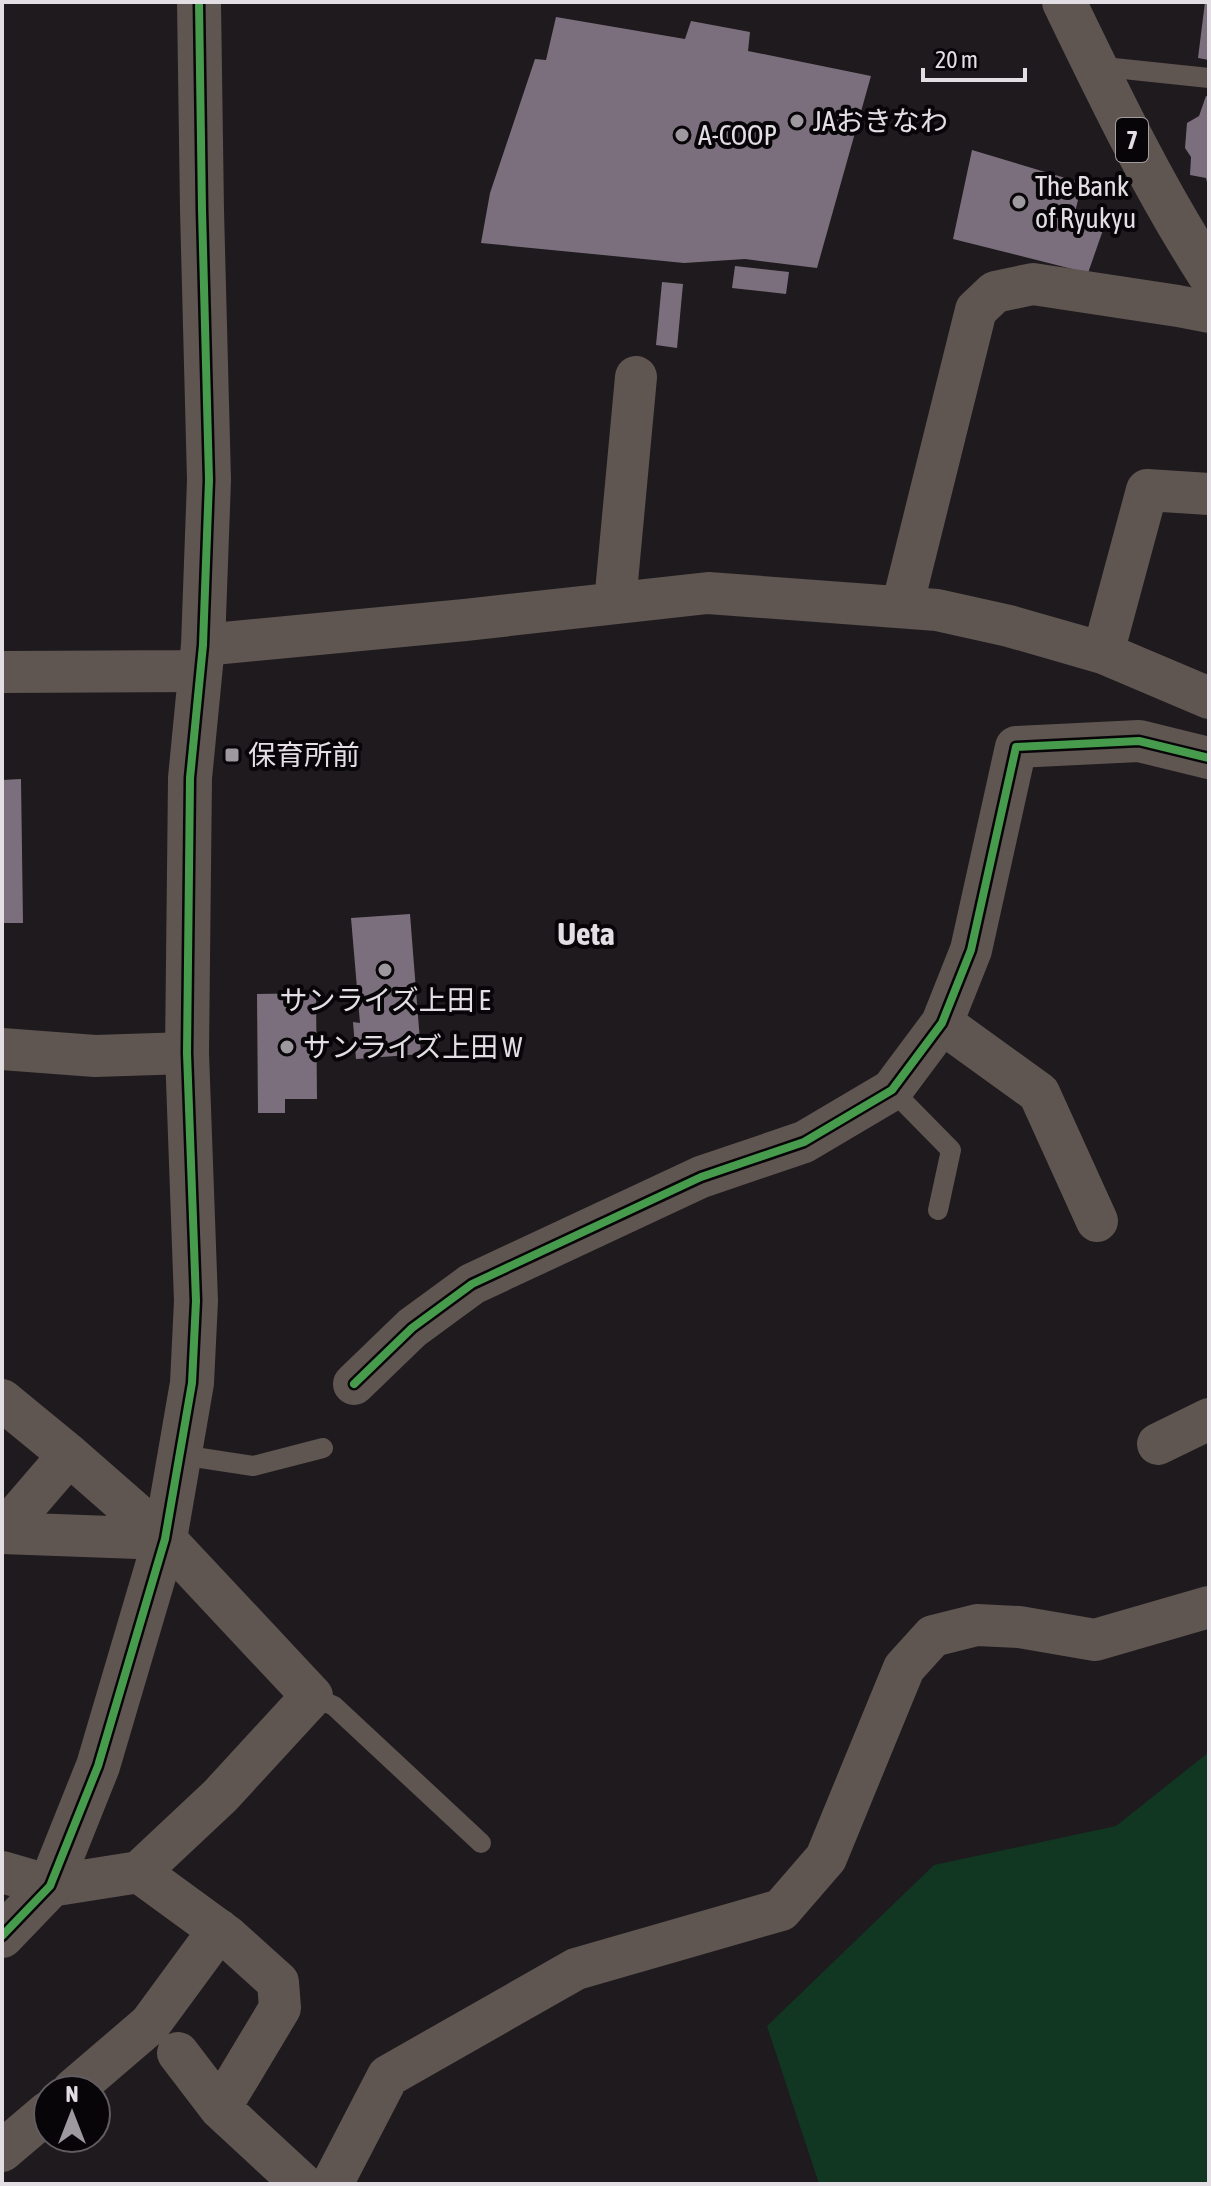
<svg xmlns="http://www.w3.org/2000/svg" width="1211" height="2186" viewBox="0 0 1211 2186" font-family="'Asap Condensed','Noto Sans JP',sans-serif">
  <style>
    .green { fill: #113622 }
    .building { fill: #7c6f7d }
    .lines { fill: none; stroke-linecap: round; stroke-linejoin: round }
    .service { stroke: #5f5551; stroke-width: 20 }
    .minor { stroke: #5f5551; stroke-width: 42 }
    .tertiary { stroke: #5f5551; stroke-width: 44 }
    .primary { stroke: #605651; stroke-width: 44 }
    .cycleway-casing { stroke: #080508; stroke-width: 13 }
    .cycleway { stroke: #469c4c; stroke-width: 8 }
    .poi-dot { fill: #9e999e; stroke: #080508; stroke-width: 3 }
    .labels { text-anchor: middle; stroke-width: 8; stroke-linejoin: round; paint-order: stroke }
    .shield { fill: #080508; stroke: #a19da1; stroke-width: 2 }
    .shield-label { font-size: 26px; font-weight: bold; fill: #e3dee3 }
    .poi-label { font-size: 28px; fill: #e3dee3; stroke: #080508; text-anchor: start }
    .quarter-label { font-size: 32px; font-weight: bold; fill: #e3dee3; stroke: #080508 }
  </style>
  <rect width="100%" height="100%" fill="#1e1a1e"/>
  <path class="green" d="M1209,1752V2184H819L767,2026L934,1865L1116,1826Z"/>
  <path class="building" d="M1205,2H1209V60L1198,58Z
    M556,17L685,39L691,21L750,32L748,51L871,76L817,268L745,259L684,263L481,243L490,193L535,59L546,60Z
    M1206,96L1209,97L1208,186L1206,178L1190,175L1191,157L1185,148L1187,123L1199,116Z
    M972,150L1082,183L1073,221L1103,230L1088,273L953,239Z
    M735,266L789,272L786,294L732,288Z
    M662,282L683,284L677,348L656,345Z
    M21,779L23,923H2V780Z
    M410,914L421,1054L356,1059L353,1022L360,1023L351,918Z
    M316,993L317,1099H285V1113H258L257,994Z"/>
  <g class="lines">
    <path class="service" d="M1095,66L1209,78
      M892,1090L951,1150L938,1210
      M181,1455L253,1466L323,1448
      M312,1696L334,1706L481,1843"/>
    <path class="minor" d="M615,603L636,377
      M902,607L976,310L995,292L1033,284L1178,306L1209,312
      M203,645L465,620L708,593L937,610L1009,626L1103,653L1209,698
      M1103,653L1147,490L1209,494
      M2,672L200,671
      M942,1023L1039,1093L1097,1221
      M2,1049L95,1056L187,1053
      M354,1384L412,1328L472,1284L701,1177L804,1142L892,1090L942,1023L971,950L1016,747L1139,741L1209,758
      M2,1400L69,1455L165,1539L312,1696L220,1796L139,1872L50,1886L2,1872
      M1158,1444L1209,1419
      M2,1533L165,1539
      M2,1533L69,1455
      M139,1872L228,1937L278,1982L280,2008L220,2108
      M178,2053L220,2108L302,2184
      M73,2090L150,2024L219,1930
      M2,2151L48,2112
      M332,2184L388,2076L576,1969L781,1910L826,1858L904,1668L933,1636L977,1625L1019,1627L1095,1640L1209,1607"/>
    <path class="tertiary" d="M2,1936L50,1886L98,1766L165,1539L192,1383L196,1301L187,1053L190,778L203,645L209,480L202,210L199,2"/>
    <path class="primary" d="M1064,2C1109,95 1153,187 1209,274"/>
    <defs>
      <path id="cycleway" d="M354,1384L412,1328L472,1284L701,1177L804,1142L892,1090L942,1023L971,950L1016,747L1139,741L1209,758
        M2,1936L50,1886L98,1766L165,1539L192,1383L196,1301L187,1053L190,778L203,645L209,480L202,210L199,2"/>
    </defs>
    <use href="#cycleway" class="cycleway-casing"/>
    <use href="#cycleway" class="cycleway"/>
  </g>
  <g class="poi-dot">
    <circle cx="797" cy="121" r="8"/>
    <circle cx="682" cy="135" r="8"/>
    <circle cx="1019" cy="202" r="8"/>
    <rect x="224" y="747" width="16" height="16" rx="4"/>
    <circle cx="385" cy="970" r="8"/>
    <circle cx="287" cy="1047" r="8"/>
  </g>
  <g class="labels">
    <rect class="shield" x="1116" y="118" width="32" height="44" rx="6"/>
    <g class="shield-label">
      <text x="1132" y="149">7</text>
    </g>
    <g class="poi-label">
      <text x="813" y="131">JAおきなわ</text>
      <text x="698" y="145">A-COOP</text>
      <text x="1035" y="196">The Bank<tspan x="1035" dy="32">of Ryukyu</tspan></text>
      <text x="248" y="765">保育所前</text>
      <text x="385" y="1010" text-anchor="middle">サンライズ上田 E</text>
      <text x="303" y="1057">サンライズ上田 W</text>
    </g>
    <g class="quarter-label">
      <text x="586" y="945">Ueta</text>
    </g>
  </g>
  <rect width="1211" height="2186" fill="none" stroke="#e3dee3" stroke-width="8"/>
  <g transform="translate(72 2114)"><circle r="38" fill="#080508" stroke="#605c60" stroke-width="2"/>
  <path d="M0-6L14 30L0 20L-14 30Z" fill="#9e999e"/>
  <text y="-12" font-size="22" font-weight="bold" text-anchor="middle" fill="#e3dee3">N</text>
  </g>
  <path d="M923 68v12h102v-12" fill="none" stroke="#e3dee3" stroke-width="4"/>
  <text x="935" y="68" font-size="24" fill="#e3dee3" stroke="#080508" stroke-width="6" paint-order="stroke">20 m</text>
</svg>
